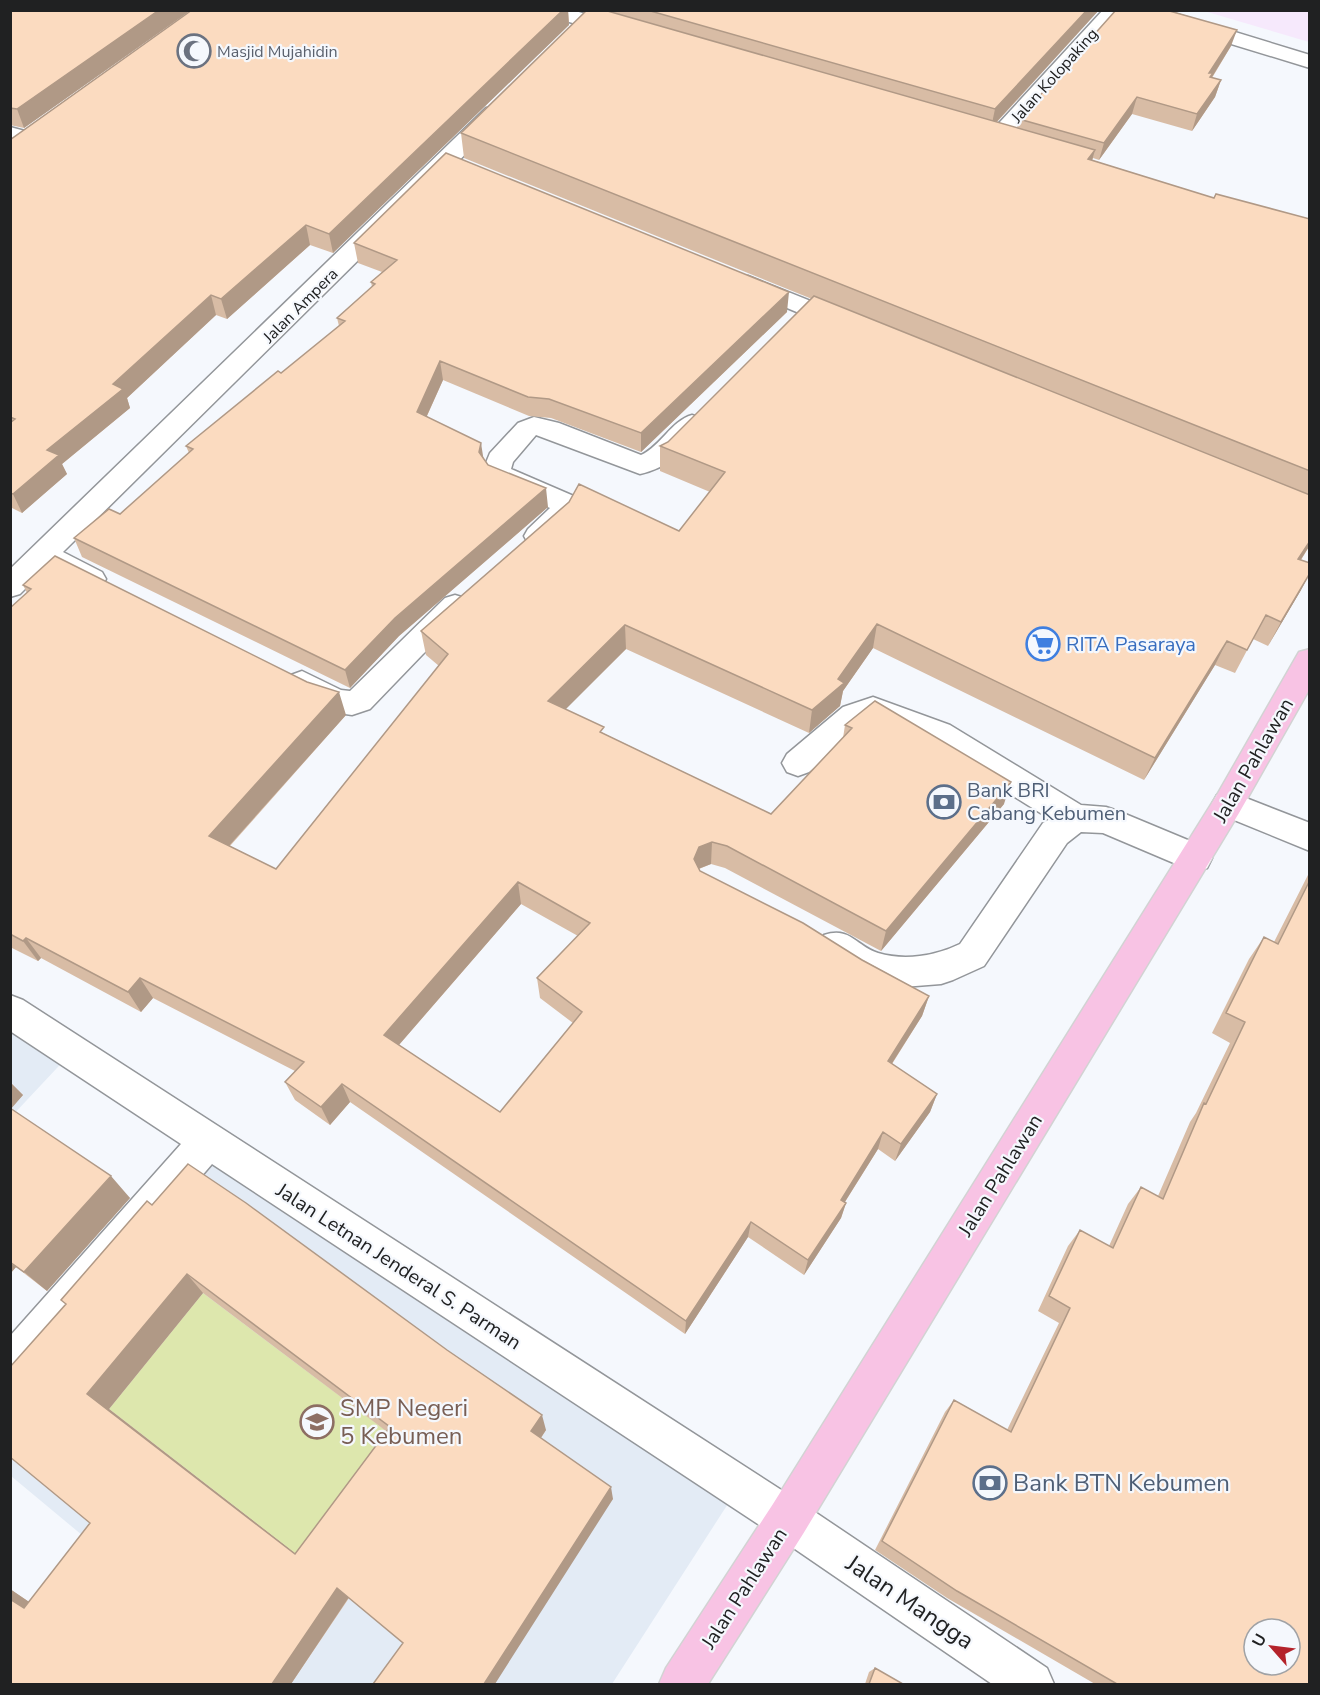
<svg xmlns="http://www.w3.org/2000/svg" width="1320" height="1695" viewBox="0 0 1320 1695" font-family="'Nunito Sans',sans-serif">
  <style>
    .commercial { fill: #f6e9fc }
    .built { fill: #e3ebf5 }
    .green { fill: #dde7ad }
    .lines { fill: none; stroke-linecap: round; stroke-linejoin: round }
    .minor-casing { stroke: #93969a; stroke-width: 3 }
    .major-casing { stroke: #d2d3d3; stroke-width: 3 }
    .minor { fill: #fff; fill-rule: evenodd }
    .major { fill: #f8c3e4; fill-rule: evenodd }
    .wall { fill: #d8bca5; fill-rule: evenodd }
    .shaded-wall { fill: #b09986 }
    .building { fill: #fbdbc0; stroke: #b09986; stroke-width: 1.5; fill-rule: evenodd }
    .labels { text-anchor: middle; stroke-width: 4.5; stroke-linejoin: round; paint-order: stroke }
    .far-worship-label { font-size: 16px; fill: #5b616d; stroke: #f5f8fd; text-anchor: start }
    .far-street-label { font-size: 16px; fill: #202122; stroke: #f5f8fd }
    .shop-label { font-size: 20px; fill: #366cbe; stroke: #f5f8fd; text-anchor: start }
    .street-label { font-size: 20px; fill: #202122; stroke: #f5f8fd }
    .service-label { font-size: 20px; fill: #4e5e75; stroke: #f5f8fd; text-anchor: start }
    .near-education-label { font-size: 24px; fill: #785e54; stroke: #f5f8fd; text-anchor: start }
    .near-service-label { font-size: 24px; fill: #4e5e75; stroke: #f5f8fd; text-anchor: start }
    .near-street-label { font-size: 24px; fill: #202122; stroke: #f5f8fd }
  </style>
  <rect width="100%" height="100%" fill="#f5f8fd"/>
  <path class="commercial" d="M1204,11H1309V42Z"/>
  <path class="built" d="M10,1011L72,1052L11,1117H10Z
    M208,1141L733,1496L612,1684H261L11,1476V1368Z"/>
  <path class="green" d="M203,1293L401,1442L310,1565L109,1409Z"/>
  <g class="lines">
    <defs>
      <path id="minor" d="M538,10H572L629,27L632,31L629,35L622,37L541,14Z
        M1103,10H1124L1004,145L996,147L988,145L985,140L988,135Z
        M1130,10H1163L1310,55V68L1133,14Z
        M494,107L502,108L505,113L502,118L63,552L102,572L106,579L102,586C83,592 64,577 46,568L20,594L10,597V569L486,108Z
        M10,127L36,134L39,139L36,144L28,146L10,140Z
        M748,276L853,318L856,323L853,328L844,331L835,328L739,288L736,283L739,278Z
        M692,415L701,418L705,424C690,448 668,468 640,474L536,435L513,462L511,469L576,497L580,504C570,524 553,550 528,543L524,536L528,529L550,508L491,482L483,470L490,453L518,423L534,417L559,423L641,455C661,446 671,421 692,415Z
        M455,595L465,598L470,606L465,614L423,654L370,709L352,715L338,713L319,706L291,691L287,683L291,675L302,671L341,690L350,691L445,598Z
        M873,697L950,725L1081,805L1106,807L1118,811L1207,848L1212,858L1207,868L1195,872L1103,833L1081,832L1067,843L984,966L953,980L941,984L903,987L870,982L858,978L824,957L819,946L824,935C850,926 856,946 878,953C905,961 935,956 960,944L1043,823L1050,819L928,743L872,721L865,724L809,772L798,776L787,772L782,763L787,754L843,707Z
        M1228,791L1310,823V851L1217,813L1212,804L1217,795Z
        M10,995L23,1000L803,1504L1047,1668L1054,1684H992L773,1534L212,1164L25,1382L10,1387V1336L181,1144L10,1031Z"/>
      <path id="major" d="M1310,649V688L1239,813L803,1534L708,1684H659L666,1668L773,1504L1217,795L1299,652Z"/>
    </defs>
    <use href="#minor" class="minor-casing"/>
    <use href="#major" class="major-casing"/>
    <use href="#minor" class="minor"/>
    <use href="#major" class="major"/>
  </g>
  <path class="wall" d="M10,10H191L24,128L10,125Z
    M192,10H568L569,25L333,253L310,245L227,319L216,315L127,398L130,408L62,464L67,474L22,513L10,507V140Z
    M582,10H1099L997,122L1017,128L1019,119L1231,46L1212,78L1221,80L1215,97L1192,131L1132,114L1099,160L1093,158L1092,160L1214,198L1310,219V545L1301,560V590L1268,646L1253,639L1235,673L1215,665L1144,780L873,648L843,691L840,706L809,733L626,649L565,709L605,734L771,814L843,738L845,725L1004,804L881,951L725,868L711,864L699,869L700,871L929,996L922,1016L892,1064L937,1094L930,1112L895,1161L878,1149L845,1202L846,1203L841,1218L804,1275L748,1237L685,1334L350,1102L330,1125L295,1100L285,1082L295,1071L153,998L141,1012L41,958L38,961L10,947V608L27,593L23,585L346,715L230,846L276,869L439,666L426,655L421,631L679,531L710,492L660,471V446L668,442L812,299L464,158L461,133L586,12ZM521,904L578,936L537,978L540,998L573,1023L500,1112L399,1045Z
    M354,243L787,312L641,452L551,418L529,416L443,380L427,416L483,459L488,465L548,507L399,636L350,688L82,557L74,538L120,514L189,453L186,446L281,373L339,326L337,318L372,287L371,282L382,272L358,263Z
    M1310,871V1684H1095L947,1598L875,1550L945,1412L954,1400L1007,1430L1059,1323L1038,1311L1068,1246L1080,1230L1109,1246L1128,1204L1141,1187L1158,1196L1190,1122L1196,1113L1230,1043L1212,1033L1249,959L1264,937L1274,942Z
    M10,1082L23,1095L11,1108L130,1198L47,1291L16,1267L10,1274Z
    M152,1205L546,1430L541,1438L613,1499L403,1643L349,1598L291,1684H10V1589L29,1602L90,1523L10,1457ZM203,1293L386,1431L296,1554L109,1409Z
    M875,1668L903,1684H865L869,1672Z"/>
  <path class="shaded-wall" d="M159,10H191L24,128L17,109Z
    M563,10H568L569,25L333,253L329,234Z
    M1087,10H1099L991,128L995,109Z
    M1237,30L1231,46L1212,77L1207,90L1209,73Z
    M1221,80L1215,97L1192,131L1197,114Z
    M1137,97L1132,114L1099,160L1104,143Z
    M1095,150L1088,175V159Z
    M306,225L310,245L227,319L221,299Z
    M789,292L787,312L641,452V433Z
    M211,295L216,315L127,398L130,408L62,464L67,474L22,513L13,494L47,450L113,384Z
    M440,361L443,380L420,431L417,412Z
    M481,443L484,462L479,452Z
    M546,488L548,507L399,636L350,688L345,670L395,618Z
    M1310,541V545L1286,583L1298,559Z
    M1310,573L1301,590L1268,646L1281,622Z
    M877,624L873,648L843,691L840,706L809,733L812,710L838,679Z
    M625,625L626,649L550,725L548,701Z
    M1227,641L1215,665L1144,780L1155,758Z
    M339,692L346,715L219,857L209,836Z
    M1011,782L1004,804L881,951L886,931Z
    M712,842L711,864L698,869L694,859L699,847Z
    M518,882L521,904L391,1054L384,1035Z
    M26,938L41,958L38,961L23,941Z
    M140,978L153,998L141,1012L128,992Z
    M929,996L922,1016L882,1079L888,1061Z
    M10,1082L23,1095L10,1110Z
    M342,1084L350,1102L330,1125L321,1107Z
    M937,1094L930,1112L895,1161L901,1144Z
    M883,1132L878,1149L836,1216L841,1200Z
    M111,1176L130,1198L47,1291L24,1272Z
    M846,1203L841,1218L804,1275L808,1260Z
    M751,1222L748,1237L685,1334L686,1321Z
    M10,1263L16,1267L10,1274Z
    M187,1274L203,1293L109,1409L310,1565L295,1554L87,1394Z
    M542,1415L546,1430L536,1445L531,1431Z
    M611,1487L613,1499L495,1684H484Z
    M337,1588L349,1597L291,1684H272Z
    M10,1589L50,1616L24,1608L10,1599Z"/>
  <path class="building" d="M10,10H159L17,109L10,108Z
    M192,10H563L329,234L306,225L221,299L211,295L113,384L123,389L47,450L59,455L13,494L10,493V423L15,419L10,417V140Z
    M587,10H604L1095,150L1088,159L1214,198L1216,194L1310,219V471L461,133Z
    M647,10H1087L995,109Z
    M1116,10H1166L1237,30L1209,73H1213L1210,77L1221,80L1197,114L1137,97L1104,143L1019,119Z
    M446,153L789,292L641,433L549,399L528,397L440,361L417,412L481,443L479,452L488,465L546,488L395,618L345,670L74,538L109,509L120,514L193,449L186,446L278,371L281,373L345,321L337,318L375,284L371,282L397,260L354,243Z
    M814,296L1310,495V541L1298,559L1310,563V573L1281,622L1266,615L1247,650L1227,641L1155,758L877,624L838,679L844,683L812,710L625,625L548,701L604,727L600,732L771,814L852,728L845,725L875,701L1011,782L886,931L727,846L712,842L699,847L694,859L700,871L803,923L862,960L929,996L888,1061L937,1094L901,1144L883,1132L841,1200L846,1203L808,1260L751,1222L686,1321L342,1084L321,1107L285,1082L304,1062L140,978L128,992L26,938L23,941L10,934V608L31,589L23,585L55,556L307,682L339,692L209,836L276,869L448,654L421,631L569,502L579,484L679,531L725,472L660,446L668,442ZM518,882L590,923L537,978L582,1012L500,1112L384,1035Z
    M1310,880V1684H1117L957,1591L882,1541L954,1400L1011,1432L1070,1308L1049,1296L1080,1230L1113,1248L1141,1187L1163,1199L1204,1103L1206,1104L1245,1022L1226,1013L1264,937L1278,944ZM1254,1629H1290V1665H1254Z
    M10,1108L111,1176L24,1272L10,1262Z
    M188,1164L246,1203L447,1350L542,1415L531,1431L611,1487L484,1684H373L403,1643L337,1588L272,1684H10V1599L24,1608L90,1523L10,1457V1367L66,1304L61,1300L147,1201L152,1205ZM187,1274L390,1427L295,1554L87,1394Z
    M875,1668L903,1684H869Z"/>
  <defs>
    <symbol id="mosque-ring" viewBox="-11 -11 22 22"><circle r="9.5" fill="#f5f8fd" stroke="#6b7280" stroke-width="1.5"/><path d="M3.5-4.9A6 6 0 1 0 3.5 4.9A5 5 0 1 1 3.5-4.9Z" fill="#6b7280"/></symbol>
    <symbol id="supermarket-ring" viewBox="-11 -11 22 22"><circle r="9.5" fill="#f5f8fd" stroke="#3f7fe0" stroke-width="1.5"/><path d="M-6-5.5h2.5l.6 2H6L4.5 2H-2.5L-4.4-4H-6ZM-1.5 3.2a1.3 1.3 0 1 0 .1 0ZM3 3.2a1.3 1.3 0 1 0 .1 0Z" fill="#3f7fe0"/></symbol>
    <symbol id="bank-ring" viewBox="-11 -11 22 22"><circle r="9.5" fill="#f5f8fd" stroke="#5c6f8a" stroke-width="1.5"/><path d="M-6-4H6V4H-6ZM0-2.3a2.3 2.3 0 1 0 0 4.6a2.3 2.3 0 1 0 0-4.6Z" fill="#5c6f8a"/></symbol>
    <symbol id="school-ring" viewBox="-11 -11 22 22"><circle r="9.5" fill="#f5f8fd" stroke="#8d6e63" stroke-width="1.5"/><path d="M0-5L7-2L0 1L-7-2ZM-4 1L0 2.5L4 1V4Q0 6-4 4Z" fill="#8d6e63"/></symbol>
  </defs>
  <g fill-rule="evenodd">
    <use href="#mosque-ring" x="175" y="32" width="38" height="38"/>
    <use href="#supermarket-ring" x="1024" y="625" width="38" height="38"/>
    <use href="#bank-ring" x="925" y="783" width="38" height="38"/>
    <use href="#school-ring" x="298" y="1403" width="38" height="38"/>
    <use href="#bank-ring" x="971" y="1464" width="38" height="38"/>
  </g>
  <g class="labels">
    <g class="far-worship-label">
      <text x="217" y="57">Masjid Mujahidin</text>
    </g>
    <g class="far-street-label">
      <text transform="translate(1054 75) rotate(-48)" y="6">Jalan Kolopaking</text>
      <text transform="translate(300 305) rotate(-45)" y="6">Jalan Ampera</text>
    </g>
    <g class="shop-label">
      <text x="1066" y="651">RITA Pasaraya</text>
    </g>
    <g class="street-label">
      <text transform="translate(1253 760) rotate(-60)" y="7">Jalan Pahlawan</text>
      <text transform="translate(1000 1175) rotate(-58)" y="7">Jalan Pahlawan</text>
      <text transform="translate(399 1266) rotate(33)" y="7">Jalan Letnan Jenderal S. Parman</text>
      <text transform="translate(744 1588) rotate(-57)" y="7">Jalan Pahlawan</text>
    </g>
    <g class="service-label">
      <text x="967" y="797">Bank BRI<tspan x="967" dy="23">Cabang Kebumen</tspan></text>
    </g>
    <g class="near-education-label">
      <text x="340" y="1416">SMP Negeri<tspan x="340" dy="28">5 Kebumen</tspan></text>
    </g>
    <g class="near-service-label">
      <text x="1013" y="1491">Bank BTN Kebumen</text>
    </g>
    <g class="near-street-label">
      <text transform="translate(910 1602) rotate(34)" y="8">Jalan Mangga</text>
    </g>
  </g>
  <rect width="1320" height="1695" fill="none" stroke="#202122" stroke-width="24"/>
  <g transform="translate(1272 1647) rotate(298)"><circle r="28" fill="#f5f8fd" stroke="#a0a2a5" stroke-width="1.5"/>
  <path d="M0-4.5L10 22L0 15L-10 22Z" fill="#b4232b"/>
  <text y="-9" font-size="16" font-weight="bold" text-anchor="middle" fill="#202122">U</text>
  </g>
</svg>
